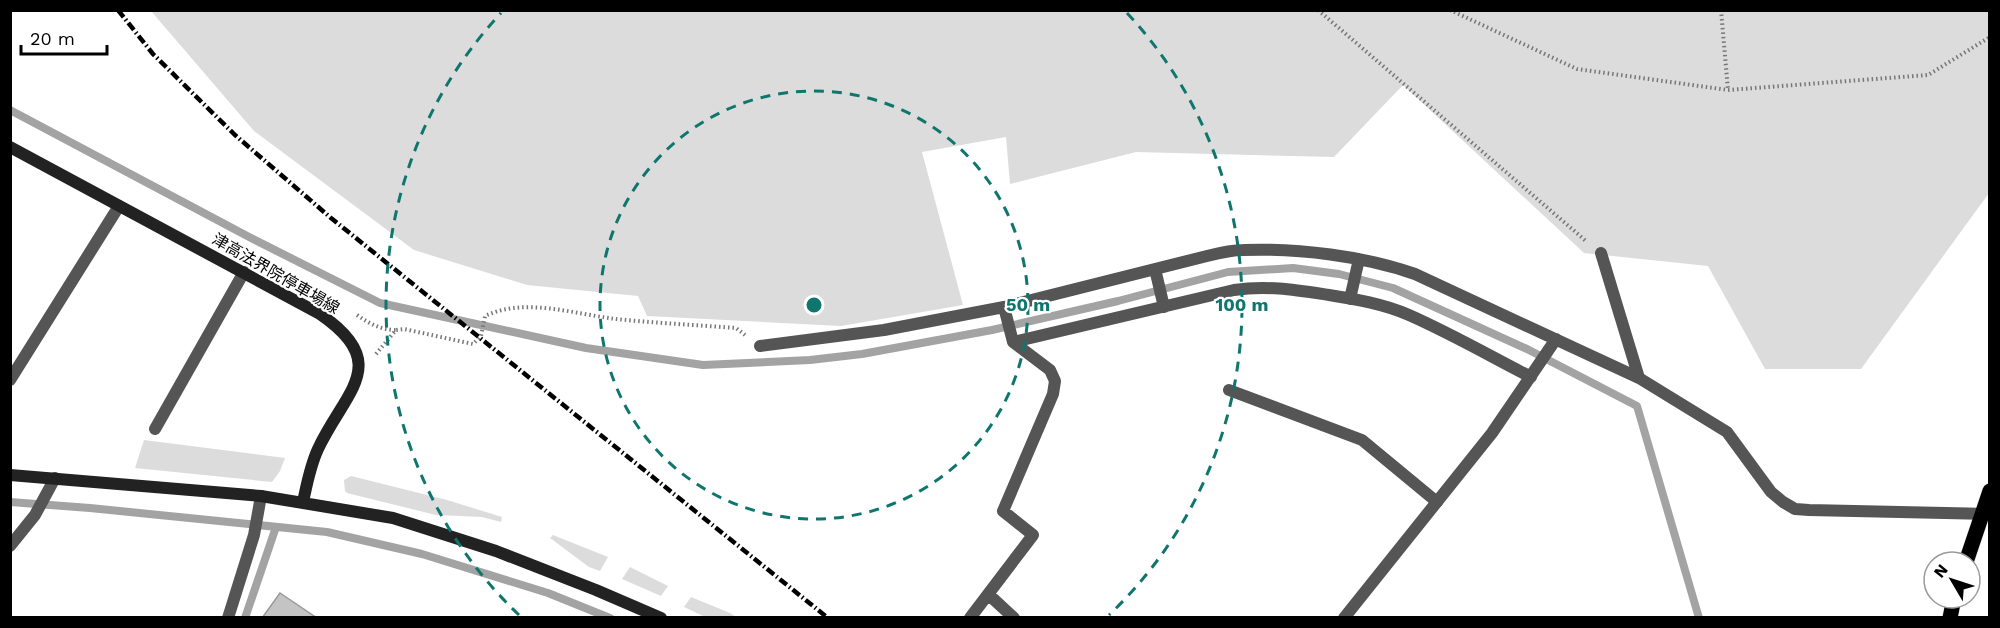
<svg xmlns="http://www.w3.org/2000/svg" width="2000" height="628" viewBox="0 0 2000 628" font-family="'Work Sans','Noto Sans JP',sans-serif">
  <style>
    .green { fill: #dcdcdc }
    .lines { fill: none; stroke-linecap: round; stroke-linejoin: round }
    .stream { stroke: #a3a3a3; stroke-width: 8 }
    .building { fill: #c4c4c4; stroke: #999; stroke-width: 1.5 }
    .primary-casing { stroke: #dbdbdb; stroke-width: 16 }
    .path { stroke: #777; stroke-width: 4; stroke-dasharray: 1.5 3; stroke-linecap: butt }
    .lane { stroke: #555; stroke-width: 12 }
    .street { stroke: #555; stroke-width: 12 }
    .secondary { stroke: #222; stroke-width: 12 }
    .primary { stroke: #000; stroke-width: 15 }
    .rail { stroke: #000; stroke-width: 4.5; stroke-dasharray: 9 3 1.5 3; stroke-linecap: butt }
    .ring { fill: none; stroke: #0f766e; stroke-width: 3; stroke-dasharray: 10 8 }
    .labels { text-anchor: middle; stroke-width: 4.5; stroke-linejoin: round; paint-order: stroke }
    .street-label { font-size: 16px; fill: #000; stroke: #fff }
    .centre { fill: #0f766e; stroke: #fff; stroke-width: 3 }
    .ring-label { font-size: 18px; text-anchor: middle; font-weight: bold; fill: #0f766e; stroke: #fff; stroke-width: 4.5; stroke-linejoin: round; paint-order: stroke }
  </style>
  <rect width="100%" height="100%" fill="#fff"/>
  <path class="green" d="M151,11H1989V193L1861,369H1765L1708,266L1584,253L1403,85L1334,157L1136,152L1010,184L1006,137L922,152L963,305L841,326L647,316L638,296L527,285L414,250L254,131Z
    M144,440L285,458L280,471L272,482L135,468Z
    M351,476L447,500L502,517L501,522L482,517L436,515L347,493L345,491L344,480Z
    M553,535L608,557L600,571L589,567L550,538Z
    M630,567L668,586L661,596L622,579Z
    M691,597L730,613L736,617H705L684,607Z"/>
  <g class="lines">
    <path class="stream" d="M10,110L251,238L380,303L586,348L703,365L810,360L862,354L992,330L1118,301L1228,272L1293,268L1339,274L1393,288L1527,349L1637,406L1699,618
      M10,502L90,508L327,532L422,554L548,593L610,618
      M245,618L276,527"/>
  </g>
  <path class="building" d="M280,593L317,618H262Z"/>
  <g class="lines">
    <defs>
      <path id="primary" d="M1966,562L1990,491
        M1950,618L1954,598"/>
    </defs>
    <use href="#primary" class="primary-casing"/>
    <path class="path" d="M1318,10L1586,241
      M1450,10L1577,69L1728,90L1928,75L1990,37
      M1721,10L1728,90
      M357,315C370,324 381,330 396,330
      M376,354L396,330L404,329L473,344L481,336L485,316C525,297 574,314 616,319C656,323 696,325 736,328L745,335"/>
    <path class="lane" d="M1229,390L1362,440L1437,502"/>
    <path class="street" d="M1601,253L1639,378L1727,432L1771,492L1783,502L1795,509L1809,510L1990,514
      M1155,269L1164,307
      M1350,299L1359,259
      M1013,342L1234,290C1267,285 1296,290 1329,295C1355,299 1384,304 1409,315C1450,333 1490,356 1531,377
      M760,346L884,330L1004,307L1207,256C1219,253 1231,250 1243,250C1298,248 1364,256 1415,274L1639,378
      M10,380L119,206
      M155,429L244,272
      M10,546L35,515L55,478
      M988,594L1014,618
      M228,618L254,535L261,496
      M970,618L1033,535L1003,511L1053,394L1055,381L1050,370L1013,342L1004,307
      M1344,618L1492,433L1556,339"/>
    <path class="secondary" d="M10,147L320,314C393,364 345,391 318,449C310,466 307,484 303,502
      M10,475L261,496L393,518L496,551L596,590L661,618"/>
    <use href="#primary" class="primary"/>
    <path class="rail" d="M118,10L153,54L235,135L331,218L828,618"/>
  </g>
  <g class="ring">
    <circle cx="814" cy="305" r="214"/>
    <path d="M519 615A428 428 0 0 1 501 13M1127 13A428 428 0 0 1 1109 615"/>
  </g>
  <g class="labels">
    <g class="street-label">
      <text transform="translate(276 273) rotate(30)" y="6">津高法界院停車場線</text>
    </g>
  </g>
  <circle cx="814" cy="305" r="9" class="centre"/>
  <g class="ring-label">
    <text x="1028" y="311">50 m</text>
    <text x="1242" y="311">100 m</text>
  </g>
  <rect width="2000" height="628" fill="none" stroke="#000000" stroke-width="24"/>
  <g transform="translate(1952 580) rotate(309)"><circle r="28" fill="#ffffff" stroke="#999999" stroke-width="1.5"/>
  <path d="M0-4.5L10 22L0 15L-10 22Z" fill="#000000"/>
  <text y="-9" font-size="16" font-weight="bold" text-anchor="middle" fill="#000000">N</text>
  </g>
  <path d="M21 45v9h86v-9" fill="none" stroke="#000000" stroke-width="3"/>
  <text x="30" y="45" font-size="18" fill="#000000" stroke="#ffffff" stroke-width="4.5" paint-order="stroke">20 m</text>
</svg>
